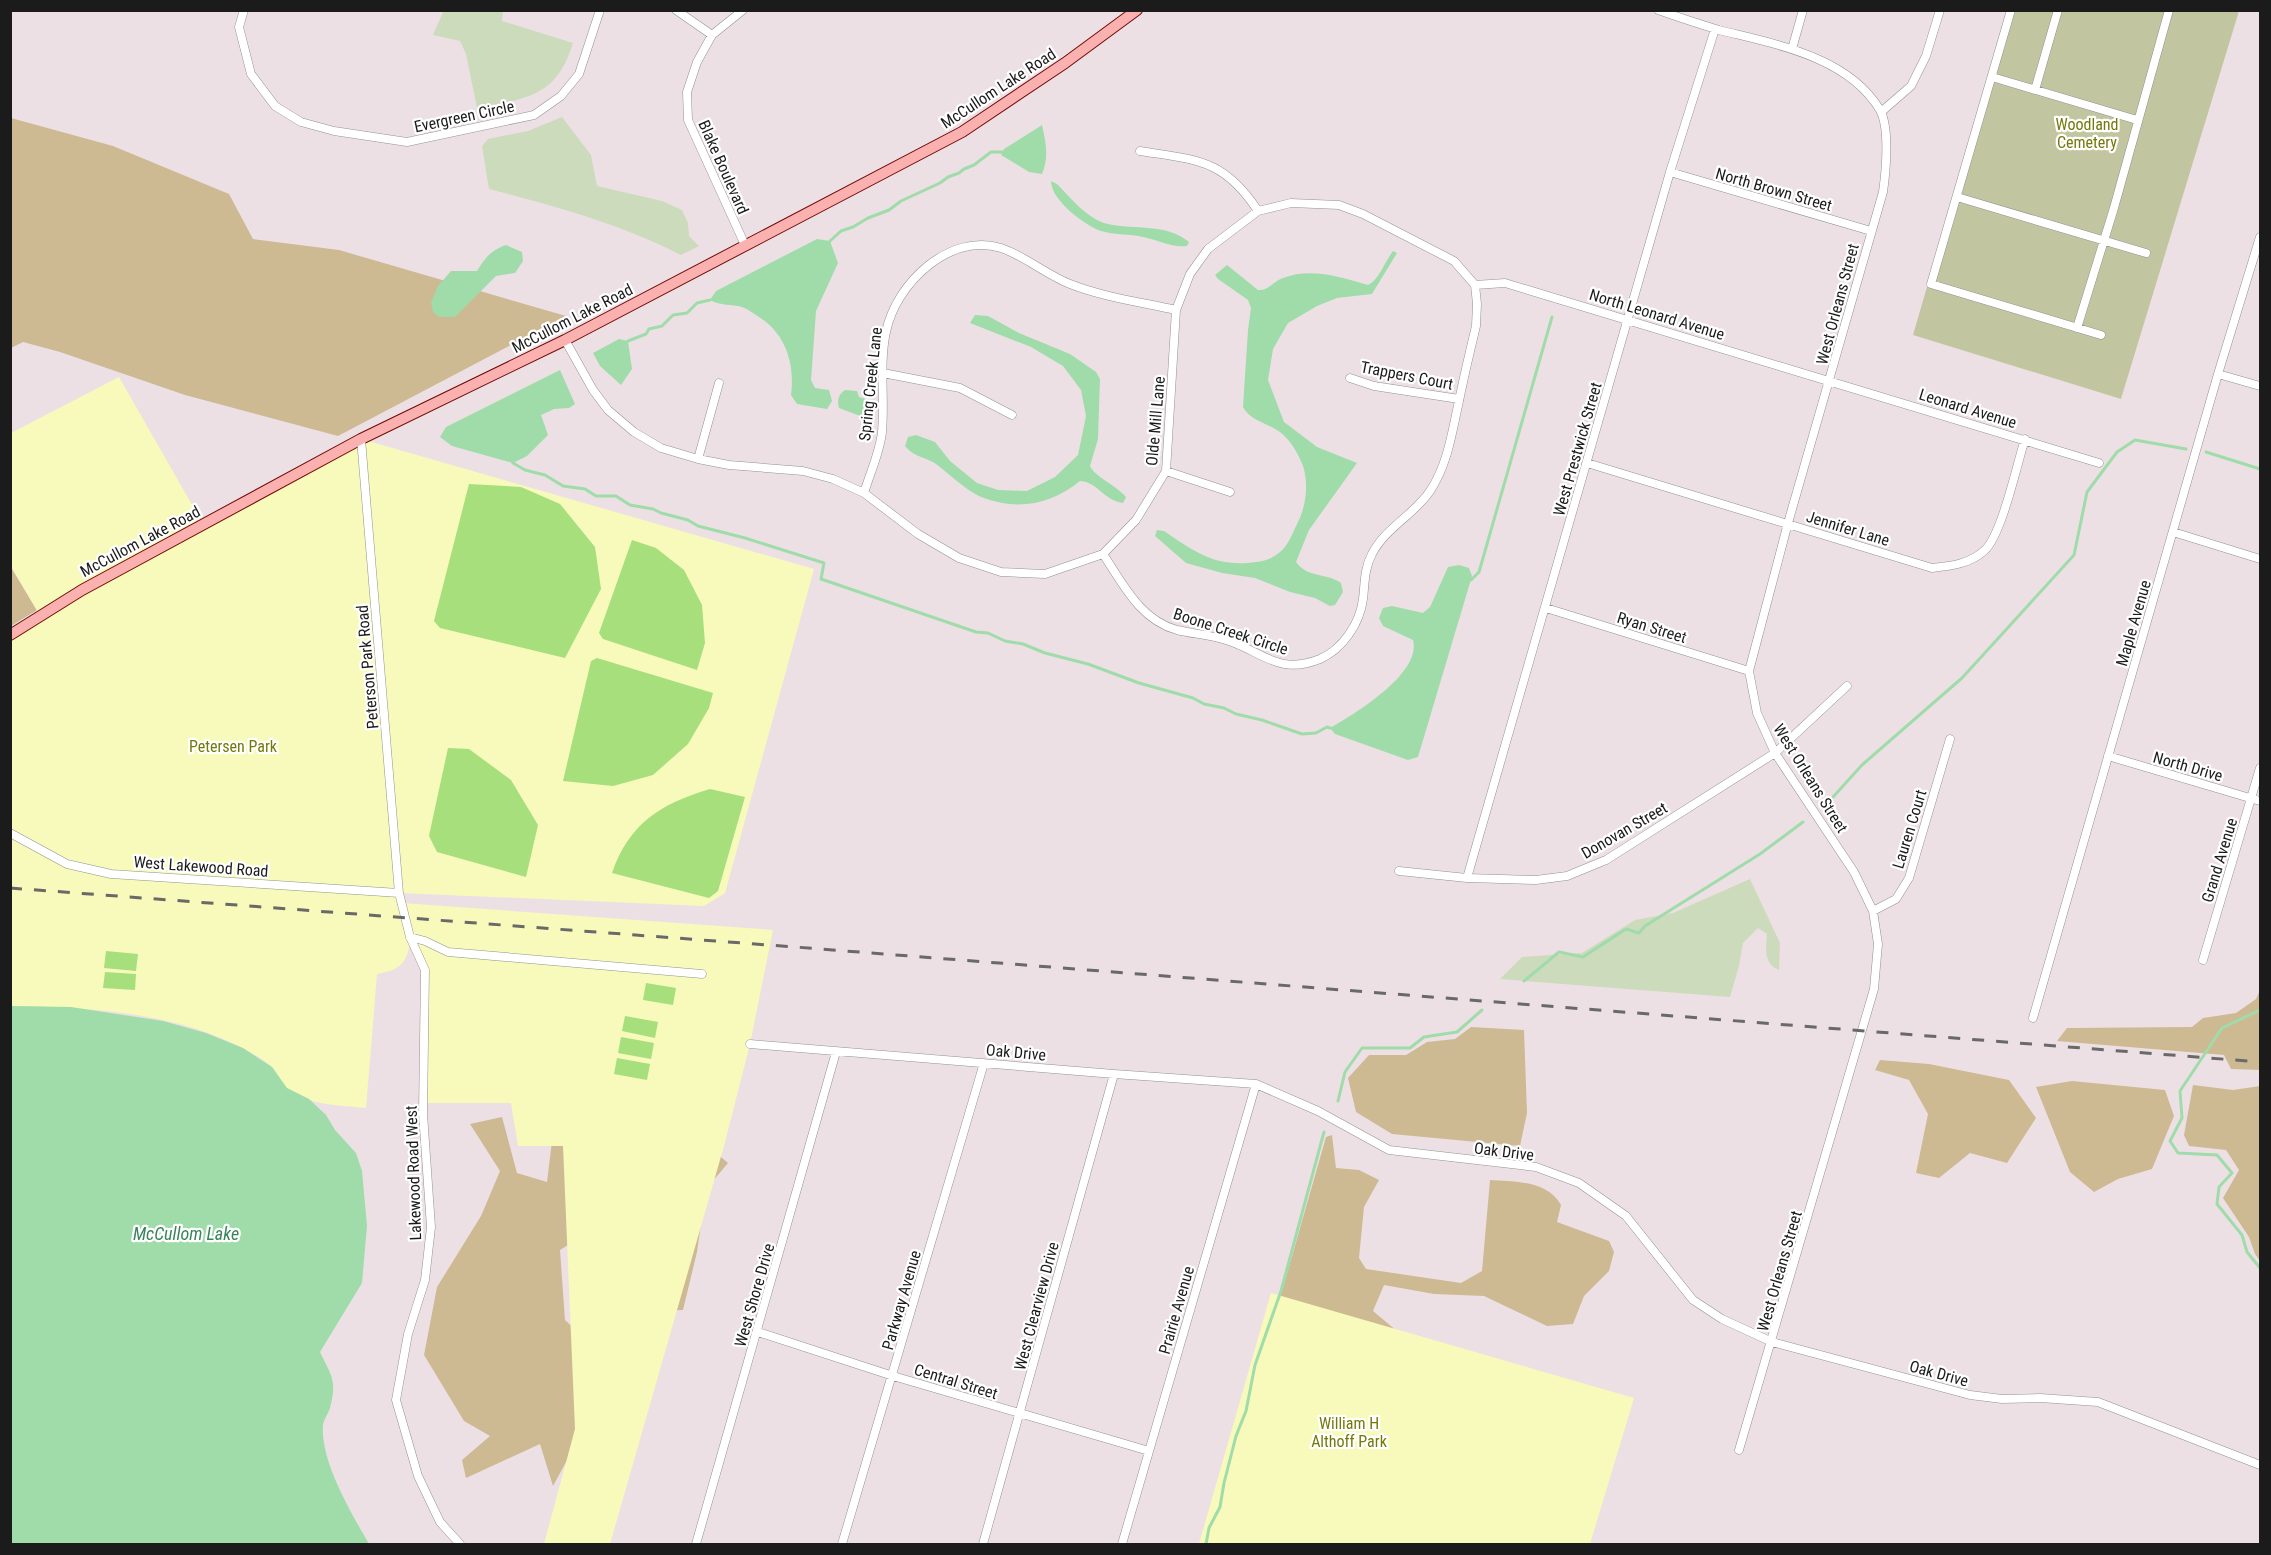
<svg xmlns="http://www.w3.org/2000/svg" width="2271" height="1555" viewBox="0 0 2271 1555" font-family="'Roboto Condensed',sans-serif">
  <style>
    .forest { fill: #cdba93 }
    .wetland { fill: #ccdbbc }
    .cemetery { fill: #c2c6a0 }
    .park { fill: #f7faba }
    .pitch { fill: #a6df7b }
    .water { fill: #9fdcaa }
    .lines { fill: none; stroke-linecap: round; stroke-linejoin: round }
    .stream { stroke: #9fdcaa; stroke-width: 3 }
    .street-casing { stroke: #929292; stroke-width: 9 }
    .secondary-casing { stroke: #710a03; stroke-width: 12 }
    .street { stroke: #fff; stroke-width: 8 }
    .secondary { stroke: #fab1b0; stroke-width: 10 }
    .rail { stroke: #696969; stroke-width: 3; stroke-dasharray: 12 12; stroke-linecap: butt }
    .labels { text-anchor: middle; stroke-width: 4.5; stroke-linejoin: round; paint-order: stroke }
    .street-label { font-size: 16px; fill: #1b1b1b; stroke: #fff }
    .park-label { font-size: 16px; fill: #747909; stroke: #fff }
    .water-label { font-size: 18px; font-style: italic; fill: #3a845b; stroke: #fff }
  </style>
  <rect width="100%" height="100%" fill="#ede0e5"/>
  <path class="forest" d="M11,118L113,146L229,194L253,239L339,250L566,316L338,436L185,395L60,352L23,342L11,348Z
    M10,566L37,610L11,626H10Z
    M2260,990V1070L2231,1069L2224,1055L2057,1041L2067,1028L2192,1027L2203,1018L2236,1013L2256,999Z
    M1471,1027L1524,1030L1527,1113L1520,1146L1392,1134L1356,1112L1348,1078L1369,1055H1406L1427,1042L1455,1039Z
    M1880,1060L1929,1064L2009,1080L2036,1118L2007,1163L1970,1153L1939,1178L1916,1173L1928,1114L1909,1080L1875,1070Z
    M2072,1081L2165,1090L2174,1116L2152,1169L2118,1179L2094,1192L2070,1172L2036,1087Z
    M2193,1085L2233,1090L2260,1086V1261L2255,1254L2249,1237L2223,1198L2239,1170L2226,1150L2189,1146L2184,1135Z
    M502,1117L517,1173L547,1182L552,1141L695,1135L728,1163L706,1189L697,1252L683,1310L619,1312L576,1240L560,1250L565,1320L580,1334L585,1427L553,1486L540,1444L466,1478L462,1460L490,1436L464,1421L424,1355L437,1287L481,1216L500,1171L470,1124Z
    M1332,1135L1336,1168L1359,1170L1379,1180L1364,1207L1359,1258L1366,1269L1461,1283L1482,1271L1490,1180C1515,1182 1547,1180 1561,1205L1557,1222L1609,1241L1614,1252L1609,1271L1584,1296L1573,1324L1547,1326L1484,1296L1434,1294L1384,1285L1373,1311L1404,1337L1265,1351L1326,1137Z"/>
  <path class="wetland" d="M444,10L503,11L502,21L573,43C556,98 527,98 477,108L466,54L460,41L433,35Z
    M562,117L591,155L597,186L662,201L682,210L688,223L689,236L699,246L681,255C621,224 555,206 489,189L482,146L488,139L528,131Z
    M1750,879L1780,943L1779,970C1763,964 1766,948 1767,934L1758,928L1743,943L1739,966L1730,997L1500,979L1522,957L1582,953L1635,920L1673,913Z"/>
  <path class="cemetery" d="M2007,11H2239L2121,399L1913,335Z"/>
  <path class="park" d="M119,377L203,524L361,439L814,569L725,893L704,906L400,893L402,903L773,930L750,1044L724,1146L610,1544H544L575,1429L563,1146H518L511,1103H423L425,970L410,939C408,963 400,970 377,974L366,1108C339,1105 309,1106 287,1088C282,1083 278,1075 274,1069C267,1061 253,1054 244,1049C176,1012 86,1007 11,1006V635L40,616L11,566V433Z
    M1271,1293L1634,1398L1590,1544H1199Z"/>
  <path class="pitch" d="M469,484L521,487L560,504L595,547L601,589L565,658L440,628L434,621Z
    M632,540L656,548L684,570L702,605L705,643L697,670L603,639L599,633Z
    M597,658L713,693L709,708L688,744L653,775L613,786L563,781L591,661Z
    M448,748L469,749L511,780L538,825L526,877L437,852L429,836Z
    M710,789L745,797L718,891L709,898L612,873C630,822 661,804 710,789Z
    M106,951L138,954L136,971L104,968Z
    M105,972L136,974L135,990L103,988Z
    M646,983L676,988L673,1005L643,1000Z
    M625,1016L658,1022L655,1038L622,1031Z
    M621,1037L654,1043L651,1059L618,1053Z
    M617,1058L650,1064L647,1080L614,1074Z"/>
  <path class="water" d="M1042,125C1046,142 1049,158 1042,174L1029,172L1001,155L1004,149Z
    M1051,181L1057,184C1071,198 1087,219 1108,224C1135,230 1166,223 1189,242L1187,246C1172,248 1158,240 1143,237C1130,234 1114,235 1101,231C1084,225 1051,200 1051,181Z
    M817,239L830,241L838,263L816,311L811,380L815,388L829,390L832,401L827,409L797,404L791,395C795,364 786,334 759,317C754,314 748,309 742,307C731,304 721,306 710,300L716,291Z
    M506,245L522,252L523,261L515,273L496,276L455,317H439L433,312L431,303L438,286L451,271H477C485,258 491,250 506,245Z
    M1393,251L1397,253L1372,294L1337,298L1317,306L1288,323L1273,349L1268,380L1284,422L1317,447L1357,463L1309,530L1296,562C1307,578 1328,573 1341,583L1343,592L1335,605L1330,606L1315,598L1290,592L1255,578L1222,573L1186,563L1155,536L1157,530L1164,531C1195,552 1216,568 1256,562C1268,561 1280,555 1287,544C1291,538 1294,530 1297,524C1306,507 1309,484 1303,466C1298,453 1291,441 1280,432C1268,423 1250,421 1243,407L1248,330L1251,308L1248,300L1218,279L1215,275L1227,265L1258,290C1268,291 1274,281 1283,278C1310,267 1342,277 1368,285C1379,280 1385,261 1393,251Z
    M975,315L988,316L1019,333L1070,354L1096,372L1100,379L1098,439L1090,466C1095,477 1116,485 1126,497L1123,503C1103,500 1098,482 1080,481C1050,505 1018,511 981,497C967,491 949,474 936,464C924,456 915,458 905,446L908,437L916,435L935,442L950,461L977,483L998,490L1027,491L1055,477L1078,455L1086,416L1081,390L1063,366L1031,347L970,323Z
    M619,339L628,341L632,369L621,385L600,366L593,353Z
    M560,370L575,404L569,408L554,409L541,415L548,435L527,456L513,463L452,446L440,437L446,427Z
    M845,390L857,391L859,397L866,399L865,416L863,417L839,408C837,400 838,395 845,390Z
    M1459,565L1469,568L1472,576L1418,757L1408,760L1335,734L1330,728C1355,714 1422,673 1413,640L1383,626L1379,618L1383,608L1392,606L1423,613L1430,607L1448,567Z
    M11,1006L71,1007L163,1021L206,1033L243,1048L272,1067L287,1088L309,1099L326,1115L335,1130L356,1153L362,1171L367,1226L362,1283L320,1352C332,1377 337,1380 330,1408C328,1414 324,1419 323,1425C320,1461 352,1514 369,1544H11Z"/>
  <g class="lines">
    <path class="stream" d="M830,241L841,231L853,227L868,218L889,210L901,201L940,183L948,177L959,173L964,169L974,165L991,152H1003
      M628,341L646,334L649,329L662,326L673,315L687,313L697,303L710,300
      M2206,452L2260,469
      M513,463L525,470L545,475L563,486L585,489L596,496H616L630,505L653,509L661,513L688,520L698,526L745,538L824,563L821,579L976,632L988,633L1005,641L1023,644L1045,653L1088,664L1139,683L1193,698L1204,704L1224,708L1236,714L1262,720L1302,734L1316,733L1327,727L1330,728
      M1471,580L1479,572L1552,317
      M1824,807L1862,765L1962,678L2074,555L2087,492L2117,452L2135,440L2186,449
      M1524,981L1559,952L1583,957L1626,929L1639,933L1645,926L1760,854L1803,822
      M2260,1010L2222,1028L2180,1091L2182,1118L2170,1141L2178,1153L2217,1155L2232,1173L2219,1187L2217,1204L2242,1235L2247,1252L2260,1268
      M1338,1101L1345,1072L1362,1048H1410L1424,1037L1457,1032L1482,1010
      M1206,1544L1209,1528L1220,1507L1224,1483L1236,1436L1246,1411L1255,1365L1281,1291L1324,1132"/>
    <defs>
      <path id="street" d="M244,10L239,27L251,74L275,106L301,122L334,131L407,142L534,115L561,96L579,74L600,10
        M676,10L712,35
        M743,10L712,35L697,62L687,92L688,120L745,245
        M1658,10C1678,17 1699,24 1719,30C1774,44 1848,56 1880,110C1890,128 1886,171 1883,192L1788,523L1749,671L1757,713L1775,753L1854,872L1873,911L1878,944L1874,989L1739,1450
        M2011,10L1931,284L2101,335
        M1792,49L1803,10
        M1992,77L2137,120
        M2035,90L2058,10
        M1881,112L1911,86L1926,56L1940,10
        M1140,151C1197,160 1224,159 1258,211
        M1670,172L1871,231
        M1957,197L2146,253
        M1475,285L1505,283L2099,463
        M2077,328L2114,208L2169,10
        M565,340L593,390L608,410L634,432L661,448L698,459L729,465L803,471L833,479L864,493L918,534L959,558L1001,572L1045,574L1103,554L1136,520L1166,471L1176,310L1190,274L1208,249L1258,211L1291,203L1339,205L1363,214L1454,261L1475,285
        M883,373L960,388L1012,415
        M2218,374L2260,386
        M1350,378L1374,386L1459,399
        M361,439L399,893L410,937L425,970L423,1114L431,1227L425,1280L408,1334L396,1400L418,1476L440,1522L460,1544
        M698,459L719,383
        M1587,463L1932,568C1951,566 1970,564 1985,550C2002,534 2017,464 2025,439
        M1166,471L1230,492
        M864,493C870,473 880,452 882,432C885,399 879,364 886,332C896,283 950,232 1001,248C1023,255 1047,275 1070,284C1103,297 1140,302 1176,310
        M2173,532L2260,559
        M1103,554C1123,584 1140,620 1177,630C1194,634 1210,635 1226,640C1262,651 1278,676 1320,659C1343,649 1360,623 1363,599C1365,583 1364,569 1372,554C1385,528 1414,515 1430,491C1448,464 1452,432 1459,401C1464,376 1470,351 1476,326L1477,304L1475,285
        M1546,608L1749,671
        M2108,756L2260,801
        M10,833L67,864L111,874L399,893
        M1399,871L1467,878L1536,880L1567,876L1606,860L1775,753L1847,686
        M1467,878L1670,172L1715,29
        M1873,911L1896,899L1909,878L1950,739
        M410,937L425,941L448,952L702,974
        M2203,960L2260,768
        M2033,1018L2218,374L2260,237
        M750,1044L1114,1074L1256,1084L1318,1111L1389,1150L1536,1167L1579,1183L1626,1216L1693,1300L1722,1319L1772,1342L1970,1395L2002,1399L2040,1398L2098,1402L2260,1465
        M758,1332L893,1376L1149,1451
        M696,1544L836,1052
        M842,1544L984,1063
        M983,1544L1114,1074
        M1122,1544L1256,1084"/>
      <path id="secondary" d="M10,635L82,590L361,439L565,340L962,132L1065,63L1137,10"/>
    </defs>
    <use href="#street" class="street-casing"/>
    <use href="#secondary" class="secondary-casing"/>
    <use href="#street" class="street"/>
    <use href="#secondary" class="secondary"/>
    <path class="rail" d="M10,888L795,947L2260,1062"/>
  </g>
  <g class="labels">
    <g class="street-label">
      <text transform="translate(998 88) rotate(-33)" y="6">McCullom Lake Road</text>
      <text transform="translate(464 116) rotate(-12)" y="6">Evergreen Circle</text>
      <text transform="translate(724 167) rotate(66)" y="6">Blake Boulevard</text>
      <text transform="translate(1774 189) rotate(16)" y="6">North Brown Street</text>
      <text transform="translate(1837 304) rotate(-75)" y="6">West Orleans Street</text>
      <text transform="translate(1657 314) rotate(17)" y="6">North Leonard Avenue</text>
      <text transform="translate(572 318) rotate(-27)" y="6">McCullom Lake Road</text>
      <text transform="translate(1407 375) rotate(11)" y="6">Trappers Court</text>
      <text transform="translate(870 384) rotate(-84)" y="6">Spring Creek Lane</text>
      <text transform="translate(1968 408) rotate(17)" y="6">Leonard Avenue</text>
      <text transform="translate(1155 421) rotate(-85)" y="6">Olde Mill Lane</text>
      <text transform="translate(1577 449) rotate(-74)" y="6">West Prestwick Street</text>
      <text transform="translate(1848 528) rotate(17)" y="6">Jennifer Lane</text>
      <text transform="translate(140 541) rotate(-28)" y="6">McCullom Lake Road</text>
      <text transform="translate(2133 623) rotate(-74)" y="6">Maple Avenue</text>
      <text transform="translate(1652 627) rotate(17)" y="6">Ryan Street</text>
      <text transform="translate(1231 631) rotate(18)" y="6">Boone Creek Circle</text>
      <text transform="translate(367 667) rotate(-95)" y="6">Peterson Park Road</text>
      <text transform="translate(2188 766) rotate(16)" y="6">North Drive</text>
      <text transform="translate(1811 778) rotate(58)" y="6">West Orleans Street</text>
      <text transform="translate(1909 829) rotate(-73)" y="6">Lauren Court</text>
      <text transform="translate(1624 830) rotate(-30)" y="6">Donovan Street</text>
      <text transform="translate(2219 860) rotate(-73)" y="6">Grand Avenue</text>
      <text transform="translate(201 866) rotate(4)" y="6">West Lakewood Road</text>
      <text transform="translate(1016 1052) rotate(5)" y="6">Oak Drive</text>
      <text transform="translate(1504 1151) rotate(7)" y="6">Oak Drive</text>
      <text transform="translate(413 1173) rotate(-92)" y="6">Lakewood Road West</text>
      <text transform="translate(1779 1271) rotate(-74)" y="6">West Orleans Street</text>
      <text transform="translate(754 1295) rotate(-74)" y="6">West Shore Drive</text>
      <text transform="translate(901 1300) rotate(-74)" y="6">Parkway Avenue</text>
      <text transform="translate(1036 1306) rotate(-75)" y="6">West Clearview Drive</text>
      <text transform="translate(1176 1310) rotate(-74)" y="6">Prairie Avenue</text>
      <text transform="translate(1939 1373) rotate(15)" y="6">Oak Drive</text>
      <text transform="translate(956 1381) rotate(17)" y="6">Central Street</text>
    </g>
    <g class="park-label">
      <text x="2087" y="130">Woodland<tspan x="2087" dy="18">Cemetery</tspan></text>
      <text x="233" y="752">Petersen Park</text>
      <text x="1349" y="1429">William H<tspan x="1349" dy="18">Althoff Park</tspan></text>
    </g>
    <g class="water-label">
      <text x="186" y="1240">McCullom Lake</text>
    </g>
  </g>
  <rect width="2271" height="1555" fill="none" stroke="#1b1b1b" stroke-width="24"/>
</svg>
